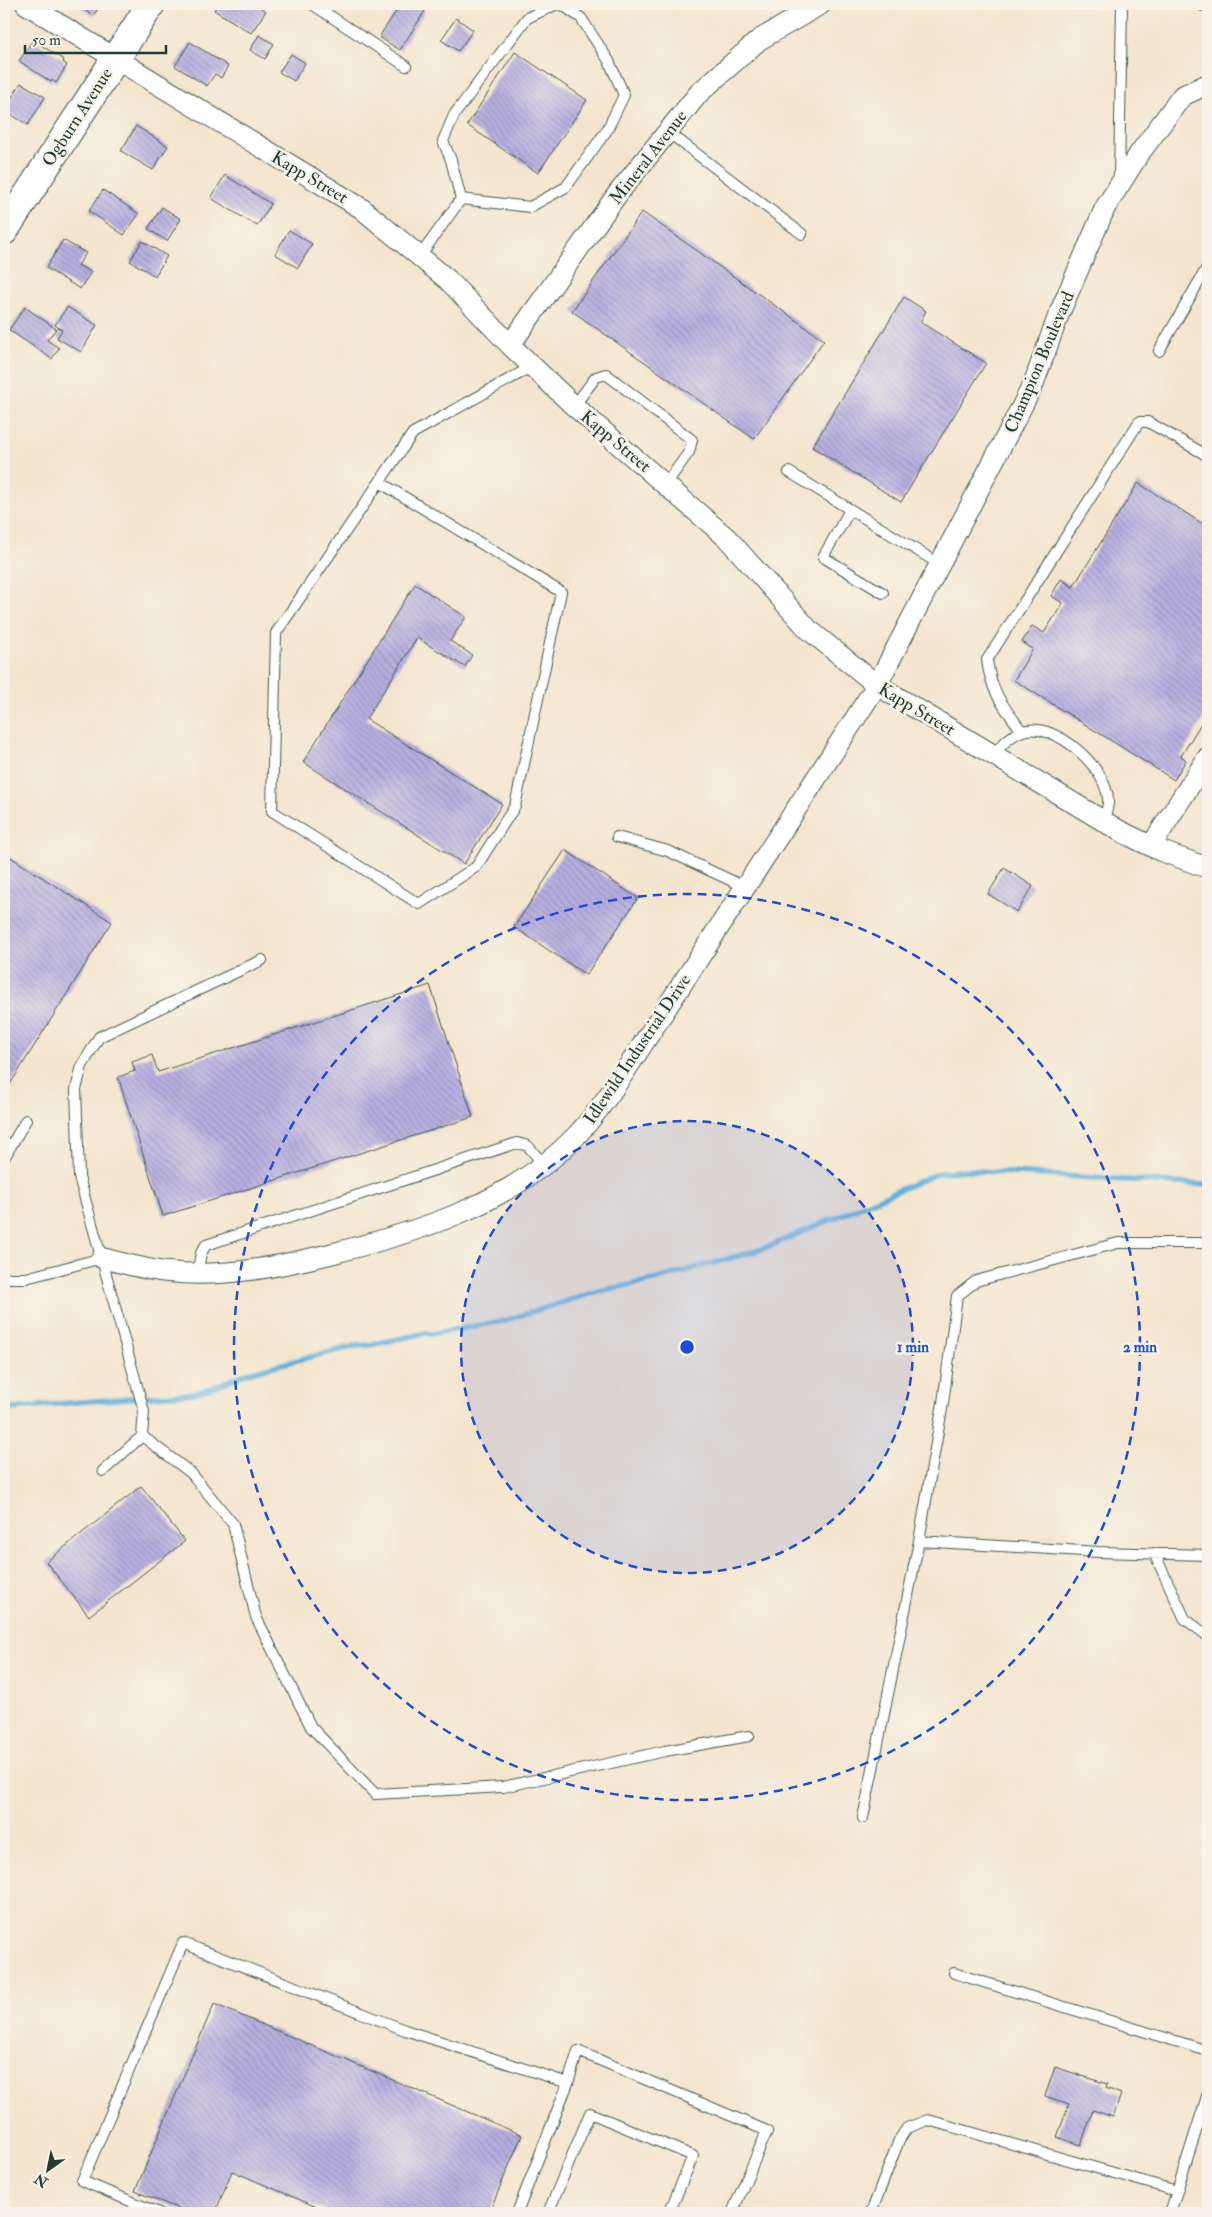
<svg xmlns="http://www.w3.org/2000/svg" width="1212" height="2217" viewBox="0 0 1212 2217" font-family="'IM FELL Double Pica',serif">
  <style>
    .lines { fill: none; stroke-linecap: round; stroke-linejoin: round }
    .stream { stroke: #62b1dc; stroke-width: 5.5 }
    .building { fill: url(#building-back-hatch) }
    .lane-casing { stroke: #3f564b; stroke-width: 12 }
    .street-casing { stroke: #3f564b; stroke-width: 22 }
    .secondary-casing { stroke: #3f564b; stroke-width: 30 }
    .lane { stroke: #fff; stroke-width: 10 }
    .street { stroke: #fff; stroke-width: 20 }
    .secondary { stroke: #fff; stroke-width: 28 }
    .ring { fill: none; stroke: #1d4ed8; stroke-width: 2.5; stroke-dasharray: 9 6 }
    .labels { text-anchor: middle; stroke-width: 5; stroke-linejoin: round; paint-order: stroke }
    .street-label { font-size: 18px; fill: #1f3d34; stroke: #f7f3e8 }
    .centre { fill: #1d4ed8; stroke: #f7f3e8; stroke-width: 2.5 }
    .ring-label { font-size: 15px; text-anchor: middle; font-weight: bold; fill: #1d4ed8; stroke: #f7f3e8; stroke-width: 5; stroke-linejoin: round; paint-order: stroke }
  </style>
  <defs>
    <pattern id="building-back-hatch" width="6" height="6" patternUnits="userSpaceOnUse" patternTransform="scale(1.25)"><rect width="6" height="6" fill="#b8afe1"/><path d="M-1 5l2 2M0 0l6 6M5-1l2 2" fill="none" stroke="#9590b7"/></pattern>
  </defs>
  <rect width="100%" height="100%" fill="#f7f3e8"/>
  <filter id="ink" filterUnits="userSpaceOnUse"><feTurbulence type="fractalNoise" baseFrequency=".02" numOctaves="2"/><feDisplacementMap in="SourceGraphic" scale="10" xChannelSelector="R" yChannelSelector="G"/><feConvolveMatrix kernelMatrix="1 2 1 2 8 2 1 2 1" color-interpolation-filters="sRGB"/></filter>
  <filter id="wash" filterUnits="userSpaceOnUse"><feTurbulence type="fractalNoise" baseFrequency=".0096" numOctaves="4" result="noise"/><feDisplacementMap in="SourceGraphic" scale="20" xChannelSelector="R" yChannelSelector="G"/><feGaussianBlur stdDeviation="1.12" result="paint"/><feColorMatrix in="noise" values="0 0 0 0 0 0 0 0 0 0 0 0 0 0 0 0 0 1.4 0 .05"/><feComposite in="paint" operator="in"/></filter>
  <g filter="url(#wash)">
    <rect width="100%" height="100%" fill="#f4e5ce"/>
    <g class="lines">
      <path class="stream" d="M4,1410C64,1402 126,1398 186,1394C208,1392 227,1380 248,1373C283,1363 320,1355 355,1346L370,1345L426,1333L431,1334L503,1321L599,1291L654,1280L763,1249L938,1173L965,1170L1208,1185"/>
    </g>
    <g id="blocks">
      <path class="building" d="M76,4H101L93,16Z
        M218,4H254L266,11L251,33L214,10Z
        M401,4H413L425,11L400,50L379,37Z
        M1200,4H1208V11H1200Z
        M456,18L473,30L458,51L441,40Z
        M259,35L274,44L265,59L250,50Z
        M33,40L64,60L63,62L67,65L56,83L52,80L51,82L19,61Z
        M190,42L228,66L221,78L215,74L207,86L175,66Z
        M515,52L587,100L538,173L467,125Z
        M291,54L305,63L294,81L279,72Z
        M21,83L45,97L28,125L4,110Z
        M136,126L168,146L153,170L121,151Z
        M225,175L271,204L257,226L211,198Z
        M103,190L139,214L124,235L89,211Z
        M162,207L181,219L167,241L148,229Z
        M642,212L824,340L754,439L572,311Z
        M289,230L312,244L298,268L275,254Z
        M63,240L86,253L78,265L91,272L80,289L46,268Z
        M142,241L167,256L155,276L130,261Z
        M904,297L926,311L920,322L986,363L901,502L812,447Z
        M25,307L56,329L47,340L59,348L52,359L9,330Z
        M67,307L97,325L81,352L57,338L62,330L55,325Z
        M4,372L10,376L4,385Z
        M1138,483L1208,527V712L1181,756L1186,760L1174,780L1014,680L1033,649L1022,642L1032,626L1044,633L1063,603L1051,596L1061,579L1073,587Z
        M415,584L466,617L450,641L472,655L465,667L417,638L366,719L502,804L464,864L303,762Z
        M565,850L638,898L586,975L514,927Z
        M4,853L112,922L4,1094Z
        M1004,868L1033,886L1017,912L988,894Z
        M430,985L473,1117L163,1216L118,1077L135,1071L132,1062L152,1055L158,1072Z
        M141,1486L185,1541L89,1616L46,1562Z
        M214,2004L522,2135L489,2213H331L232,2171L215,2213H189L135,2191Z
        M1055,2067L1107,2084L1106,2088L1121,2094L1113,2117L1093,2110L1081,2145L1057,2137L1069,2104L1045,2096Z"/>
    </g>
  </g>
  <g filter="url(#ink)">
    <use href="#blocks" fill-opacity="0" stroke="#3f564b" stroke-width="1"/>
    <g class="lines">
      <defs>
        <path id="lane" d="M312,4L406,66
          M668,132L802,234
          M1119,179L1122,4
          M461,199L530,207L566,187L607,130L624,95L609,61L581,18L561,4
          M420,256L461,199L451,160L443,141L454,115L527,18L557,4
          M1159,351L1208,266
          M574,406L596,377L606,374L692,440L689,452L666,484
          M789,472L941,565
          M381,483L561,592L515,806L476,867L419,904L272,811L276,633L413,433L533,366
          M850,510L823,557L883,593
          M1022,731C1003,706 991,692 987,660L1139,422H1148L1208,456
          M993,755C1002,745 1010,735 1023,731C1055,721 1106,767 1108,799C1109,806 1105,814 1104,821
          M617,837L668,851L745,887
          M4,1158L26,1120
          M1208,1243H1118L976,1281L957,1296L943,1403L919,1541L1099,1552L1208,1555
          M197,1274L201,1253L206,1245L517,1143L528,1146L543,1164
          M4,1278H26L102,1258
          M142,1436L191,1473L233,1524L256,1617L311,1727L375,1794L503,1787L665,1751L749,1736
          M103,1471L142,1436L144,1411L79,1177L76,1089L82,1066L99,1037L262,960
          M1154,1553L1185,1619L1208,1636
          M863,1818L919,1541
          M954,1973L1208,2051
          M568,2083L578,2051L767,2131L732,2213
          M1177,2191L1208,2093
          M159,2213L82,2181L183,1943L405,2030L568,2083L517,2213
          M548,2213L590,2113L693,2156L669,2213
          M871,2213L899,2140L907,2128L928,2120L1177,2191L1170,2213"/>
        <path id="street" d="M26,4L361,208L448,280L510,345L574,406L727,538L808,629L877,685L1120,831L1161,851L1208,868
          M510,345L619,192L699,93L759,40L821,4
          M1151,846L1208,757
          M102,1258C123,1263 146,1270 168,1272C223,1278 276,1267 330,1254C418,1232 511,1204 576,1136C594,1117 608,1097 622,1076L877,685L1033,385L1059,314L1105,208L1139,154L1182,96L1208,84"/>
        <path id="secondary" d="M4,231L151,4"/>
      </defs>
      <use href="#lane" class="lane-casing"/>
      <use href="#street" class="street-casing"/>
      <use href="#secondary" class="secondary-casing"/>
      <use href="#lane" class="lane"/>
      <use href="#street" class="street"/>
      <use href="#secondary" class="secondary"/>
    </g>
  </g>
  <circle cx="687" cy="1347" r="226" fill="#1d4ed8" fill-opacity=".12"/>
  <g class="ring">
    <circle cx="687" cy="1347" r="226"/>
    <circle cx="687" cy="1347" r="453"/>
  </g>
  <g class="labels">
    <g class="street-label">
      <text transform="translate(77 117) rotate(-57)" y="6">Ogburn Avenue</text>
      <text transform="translate(648 157) rotate(-52)" y="6">Mineral Avenue</text>
      <text transform="translate(310 177) rotate(31)" y="6">Kapp Street</text>
      <text transform="translate(1039 362) rotate(-67)" y="6">Champion Boulevard</text>
      <text transform="translate(616 441) rotate(40)" y="6">Kapp Street</text>
      <text transform="translate(917 709) rotate(31)" y="6">Kapp Street</text>
      <text transform="translate(637 1049) rotate(-56)" y="6">Idlewild Industrial Drive</text>
    </g>
  </g>
  <circle cx="687" cy="1347" r="8" class="centre"/>
  <g class="ring-label">
    <text x="913" y="1352">1 min</text>
    <text x="1140" y="1352">2 min</text>
  </g>
  <rect width="1212" height="2217" fill="none" stroke="#f7f3e8" stroke-width="20"/>
  <g transform="translate(48 2170) rotate(213)" stroke="#f7f3e8" stroke-width="4" paint-order="stroke">
  <path d="M0-4L9 19L0 12L-9 19Z" fill="#1f3d34"/>
  <text y="-8" font-size="14" font-weight="bold" text-anchor="middle" fill="#1f3d34">N</text>
  </g>
  <path d="M25 45v8h141v-8" fill="none" stroke="#1f3d34" stroke-width="2.5"/>
  <text x="32" y="45" font-size="15" fill="#1f3d34" stroke="#f7f3e8" stroke-width="4" paint-order="stroke">50 m</text>
</svg>
